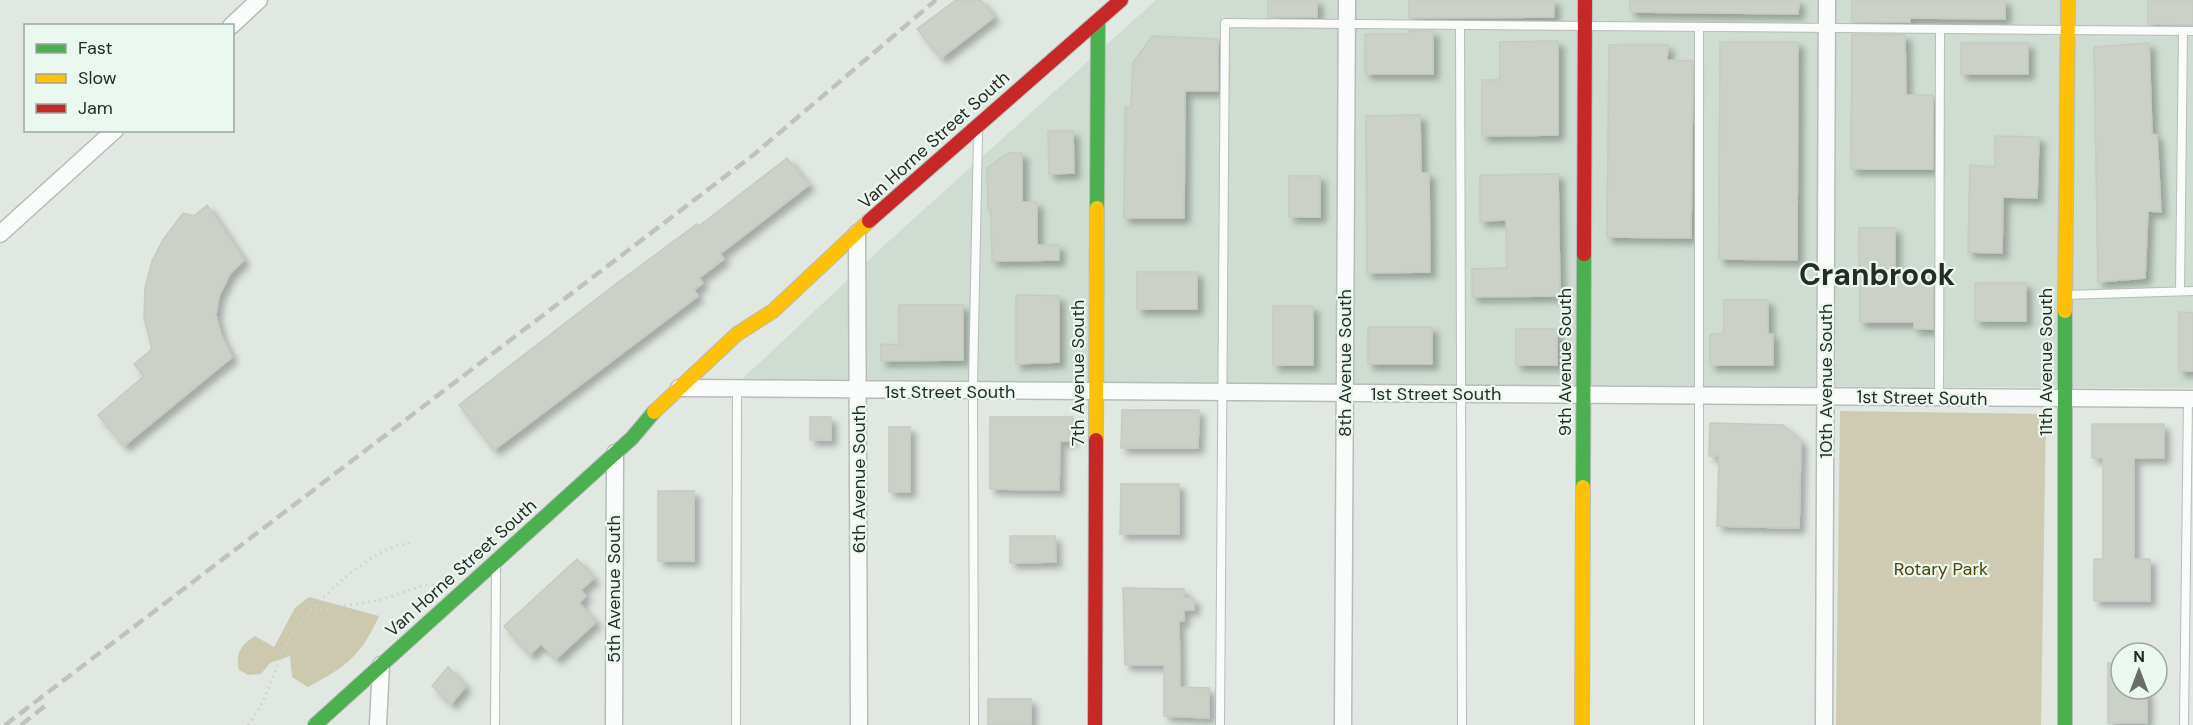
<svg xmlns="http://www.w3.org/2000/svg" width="2193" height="725" viewBox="0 0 2193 725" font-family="'DM Sans',sans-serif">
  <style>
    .built { fill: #cedcd1 }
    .green { fill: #cecbb2 }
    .forest { fill: #cdc9ae }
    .building { fill: #cbd1c6; stroke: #c6cac4; stroke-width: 1.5; filter: url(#shadow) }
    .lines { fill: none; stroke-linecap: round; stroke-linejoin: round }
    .lane-casing { stroke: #b7bcb8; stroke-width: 10 }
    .street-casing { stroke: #b7bcb8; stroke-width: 19 }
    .fast-casing { stroke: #b7bcb8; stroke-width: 16 }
    .slow-casing { stroke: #b7bcb8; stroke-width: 16 }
    .jam-casing { stroke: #b7bcb8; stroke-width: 16 }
    .path { stroke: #ced0ce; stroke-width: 3; stroke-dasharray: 1.5 4.5; stroke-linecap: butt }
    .lane { stroke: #fafcfb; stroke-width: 8 }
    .street { stroke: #fafcfb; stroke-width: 16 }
    .fast { stroke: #4caf50; stroke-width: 14 }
    .slow { stroke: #ffc107; stroke-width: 14 }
    .jam { stroke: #c62828; stroke-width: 14 }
    .rail { stroke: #c0c2c0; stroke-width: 4.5; stroke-dasharray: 12 6; stroke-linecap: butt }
    .labels { text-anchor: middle; stroke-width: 4.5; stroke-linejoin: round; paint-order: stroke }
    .street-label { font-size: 18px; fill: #262b27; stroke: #ebf8ef }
    .park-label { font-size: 18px; fill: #4f4107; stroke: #ebf8ef }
    .town-label { font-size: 30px; font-weight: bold; fill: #262b27; stroke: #ebf8ef }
  </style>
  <defs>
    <filter id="shadow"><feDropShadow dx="5.5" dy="5.5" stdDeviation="3" flood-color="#0004"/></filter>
  </defs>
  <rect width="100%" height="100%" fill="#e1e8e2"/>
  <path class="built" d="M1156,0H2193V388L739,382L889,241Z"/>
  <path class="green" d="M1840,411L2046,414L2041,725H1836Z"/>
  <path class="forest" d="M309,597L379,616C361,656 346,667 308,687L292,677L290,656L270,663L261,674L248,675L239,670C235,653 241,645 255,636L274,647L295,608Z"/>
  <path class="building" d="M956,0H981L994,17L941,58L917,29Z
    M1268,0H1317V17H1268Z
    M1409,0H1554V17L1409,18Z
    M1630,0H1799L1798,14L1630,12Z
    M1852,0H2005V19L1910,18V22H1852Z
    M2148,0H2193V25L2148,24Z
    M1409,31H1433V74H1365V34H1409Z
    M1852,35H1905L1906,95H1933V169H1851Z
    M1152,36L1218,39V91H1185L1184,218H1124L1125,107H1131L1133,63Z
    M1558,41V135L1482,136V80H1500V42Z
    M1720,42H1798L1797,260L1719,259Z
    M1961,43H2028V74H1961Z
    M2149,43L2152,134L2157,135L2161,212L2148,211L2145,278L2098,282L2094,47Z
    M1609,45H1668L1667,60L1693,61L1691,238L1607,237Z
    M1420,115L1421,173H1429L1430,272L1367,273L1366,116Z
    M1048,131H1073L1074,173L1049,174Z
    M1995,136L2039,137L2037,198L2003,197L2002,253L1968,252L1970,165L1995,167Z
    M1008,153H1022V202H1037V245H1059V260L992,261L991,209H988L987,168Z
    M787,158L809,185L720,254L724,259L699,278L703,283L694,290L698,296L494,450L459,405L617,283L697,224L699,226Z
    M1558,174L1560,296L1472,297V269L1507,268L1506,220L1480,221V175Z
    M1289,176H1320V217H1289Z
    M207,205L244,260L230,274L219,296L216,315L221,335L232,357L124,446L98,415L144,376L134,364L152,349L144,318L145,288L152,261L163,240L183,213L194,216Z
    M1859,228H1895V275H1933V329H1914V322H1860Z
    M1137,272H1197V309H1137Z
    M1975,283H2026V321H1975Z
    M1016,295L1059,296V362L1016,364Z
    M1724,300H1768V334H1773V365H1710V334H1724Z
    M899,305H963V360L881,361V344L899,345Z
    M1273,306H1313V365H1273Z
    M2179,312L2193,313V371H2179Z
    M1368,327H1432V364H1368Z
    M1516,329H1557V365H1516Z
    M1122,410H1199L1198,448H1121Z
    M810,417H831V440H810Z
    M990,417H1073L1072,441H1060L1059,490L990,489Z
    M1710,423L1783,425L1801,441L1799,528L1717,526L1719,456H1709Z
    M2092,424H2164V458H2134V559H2150V601H2094V559H2103V458H2092Z
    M889,427H910V492H889Z
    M1121,484H1179V534H1120Z
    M658,491H694V561H658Z
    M1010,536H1055L1056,562L1010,563Z
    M577,559L594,578L581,590L586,596L579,603L596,622L556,659L541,644L530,655L504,626Z
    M1123,588L1184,589V598H1194V610H1184V621H1179L1180,687L1209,688V718L1164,716V665H1125Z
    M2108,663H2121V689H2147V723H2108Z
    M448,667L466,686L451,704L432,686Z
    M988,699H1031V725H988Z"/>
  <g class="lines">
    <defs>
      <path id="lane" d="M1460,25L1462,725
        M2180,291L2183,31
        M2065,295L2193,291
        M1939,398L1940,29
        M495,725L496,569
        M736,725L737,390
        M974,725L973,383L978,134
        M1220,725L1225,23L2193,31
        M1699,725V27
        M2184,725L2188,399"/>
      <path id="street" d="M231,26L259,0
        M857,233L859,725
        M0,234L115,130
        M679,388L2193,399
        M378,725L381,665
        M614,725L615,453
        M1343,725L1347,0
        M1824,725L1827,0"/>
      <path id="fast" d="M1097,208L1098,21
        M2065,311V725
        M1583,487L1584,254
        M315,725L632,438L654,412"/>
      <path id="slow" d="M2065,311L2068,0
        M654,412L737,334L773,311L869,221
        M1096,440L1097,208
        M1582,725L1583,487"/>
      <path id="jam" d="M869,221L1121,0
        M1584,254L1585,0
        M1095,725L1096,440"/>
    </defs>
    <use href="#lane" class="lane-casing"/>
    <use href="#street" class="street-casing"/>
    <use href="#fast" class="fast-casing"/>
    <use href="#slow" class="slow-casing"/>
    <use href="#jam" class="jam-casing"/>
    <path class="path" d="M309,612L380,600L428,584
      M248,725C269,699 274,667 289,639C304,611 358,562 386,550C395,546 404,544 413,542"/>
    <use href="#lane" class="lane"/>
    <use href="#street" class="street"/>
    <use href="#fast" class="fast"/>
    <use href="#slow" class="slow"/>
    <use href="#jam" class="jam"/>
    <path class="rail" d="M5,725L752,156L936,0
      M21,725L45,706"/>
  </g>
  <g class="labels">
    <g class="street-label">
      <text transform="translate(934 140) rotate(-42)" y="6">Van Horne Street South</text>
      <text transform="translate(1565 362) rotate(-90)" y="6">9th Avenue South</text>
      <text transform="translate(2046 362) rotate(-90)" y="6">11th Avenue South</text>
      <text transform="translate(1345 363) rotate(-90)" y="6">8th Avenue South</text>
      <text transform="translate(1078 373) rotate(-90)" y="6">7th Avenue South</text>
      <text transform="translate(1826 381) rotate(-90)" y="6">10th Avenue South</text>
      <text x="950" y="398">1st Street South</text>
      <text x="1436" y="400">1st Street South</text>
      <text transform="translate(1922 398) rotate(1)" y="6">1st Street South</text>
      <text transform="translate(859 479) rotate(-90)" y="6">6th Avenue South</text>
      <text transform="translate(461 568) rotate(-42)" y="6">Van Horne Street South</text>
      <text transform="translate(614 589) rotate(-90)" y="6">5th Avenue South</text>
    </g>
    <g class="park-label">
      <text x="1941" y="575">Rotary Park</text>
    </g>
    <g class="town-label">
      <text x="1877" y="285">Cranbrook</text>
    </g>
  </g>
  <rect x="24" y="24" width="210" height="108" fill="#ebf8ef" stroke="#9ca69f" stroke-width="1.5"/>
  <rect x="36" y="44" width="30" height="9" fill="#4caf50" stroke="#9ca69f" stroke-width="1.5"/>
  <text x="78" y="54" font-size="18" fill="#262b27">Fast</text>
  <rect x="36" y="74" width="30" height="9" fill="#ffc107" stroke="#9ca69f" stroke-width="1.5"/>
  <text x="78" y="84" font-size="18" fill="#262b27">Slow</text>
  <rect x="36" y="104" width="30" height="9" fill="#c62828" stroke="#9ca69f" stroke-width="1.5"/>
  <text x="78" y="114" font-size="18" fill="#262b27">Jam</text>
  <g transform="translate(2139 671)"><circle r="28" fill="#ebf8ef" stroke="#9ca69f" stroke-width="1.5"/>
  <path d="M0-4.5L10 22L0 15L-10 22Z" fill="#676d68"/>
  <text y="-9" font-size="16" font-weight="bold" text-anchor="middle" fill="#262b27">N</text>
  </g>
</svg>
